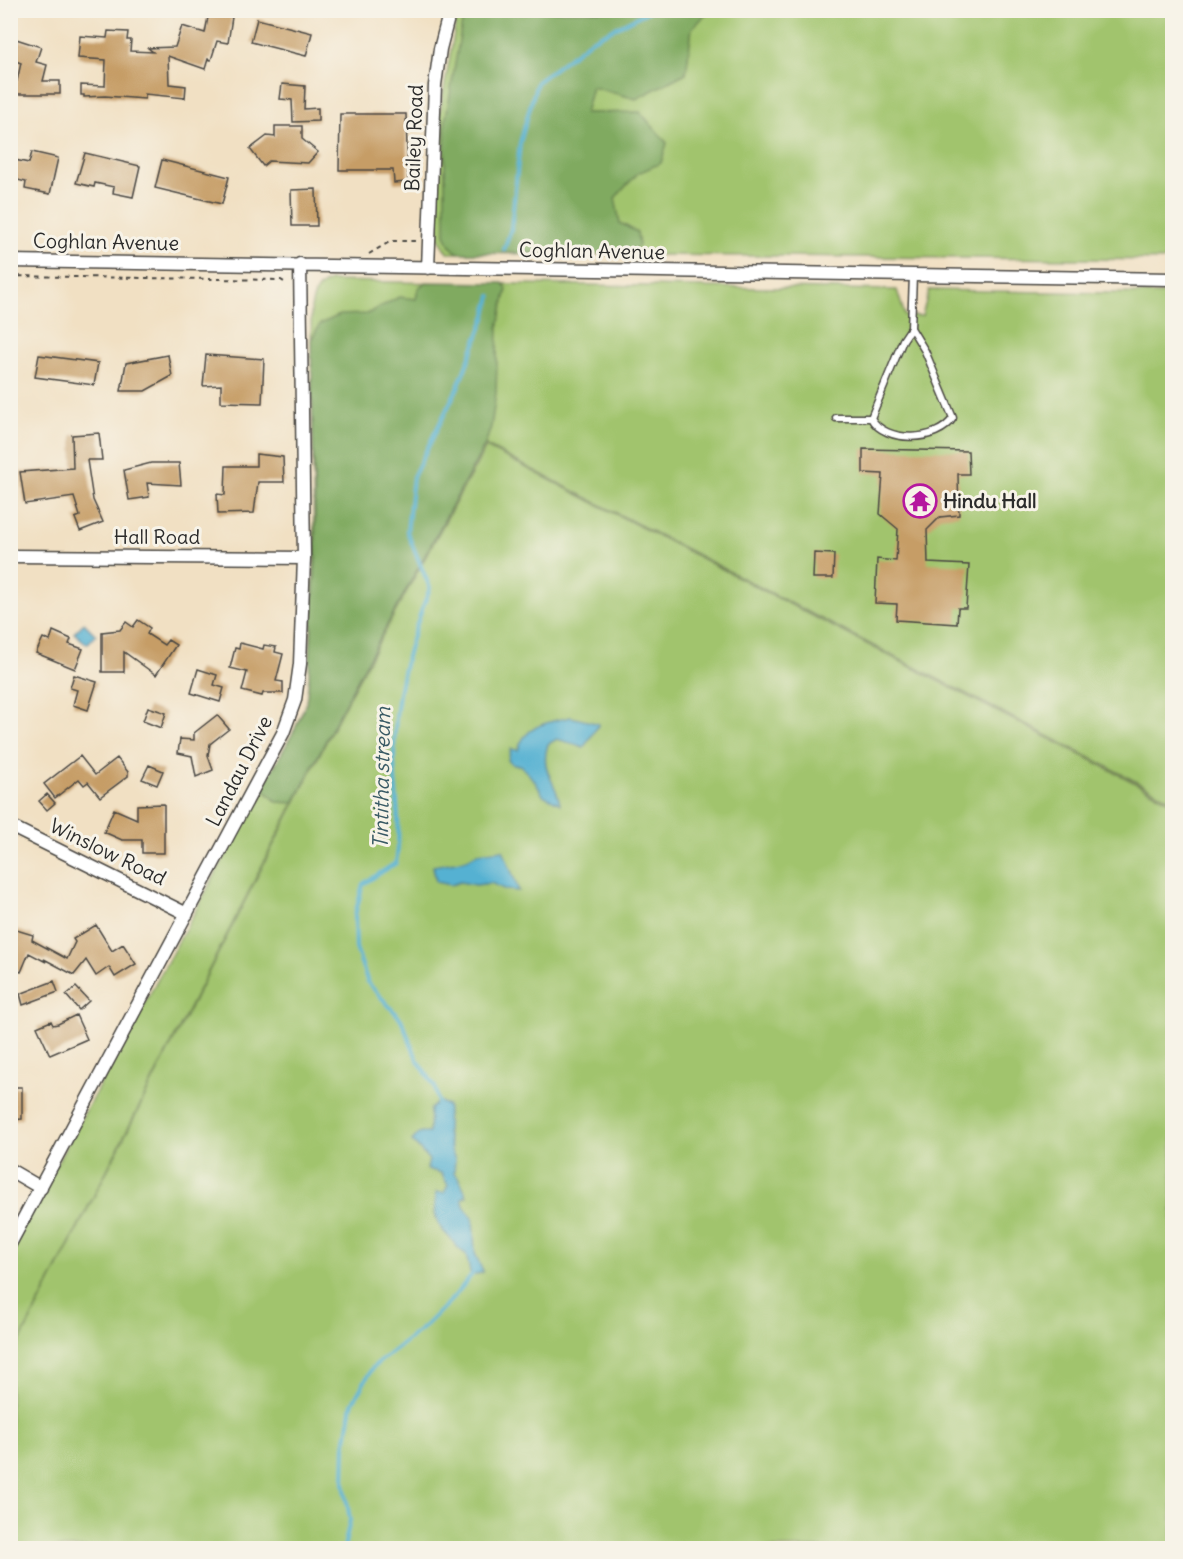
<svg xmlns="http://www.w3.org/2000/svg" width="1183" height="1559" viewBox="0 0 1183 1559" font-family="Delius,sans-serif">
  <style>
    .green { fill: #a1c46d; stroke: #66784c; stroke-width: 1.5 }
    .forest { fill: #80aa60; stroke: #566a46; stroke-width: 1.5 }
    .water { fill: #54b1d2; stroke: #406e7e; stroke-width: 1.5 }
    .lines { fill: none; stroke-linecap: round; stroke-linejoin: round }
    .stream { stroke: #54b1d2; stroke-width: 4 }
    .building { fill: #c69d66 }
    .service-casing { stroke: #494642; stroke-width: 9 }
    .minor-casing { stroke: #494642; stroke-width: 15 }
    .path { stroke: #494642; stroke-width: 2; stroke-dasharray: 4.5 4.5; stroke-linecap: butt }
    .service { stroke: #fff; stroke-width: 6 }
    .minor { stroke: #fff; stroke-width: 12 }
    .labels { text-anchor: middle; stroke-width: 6; stroke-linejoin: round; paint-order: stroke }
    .street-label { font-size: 20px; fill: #2b2b2b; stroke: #f7f3e8 }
    .poi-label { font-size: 20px; font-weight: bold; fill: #2b2b2b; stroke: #f7f3e8; text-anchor: start }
    .water-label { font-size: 21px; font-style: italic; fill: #395a65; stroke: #f7f3e8 }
  </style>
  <rect width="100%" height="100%" fill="#f7f3e8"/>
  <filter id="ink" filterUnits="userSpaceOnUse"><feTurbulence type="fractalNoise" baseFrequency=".0167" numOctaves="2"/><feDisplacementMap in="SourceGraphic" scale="12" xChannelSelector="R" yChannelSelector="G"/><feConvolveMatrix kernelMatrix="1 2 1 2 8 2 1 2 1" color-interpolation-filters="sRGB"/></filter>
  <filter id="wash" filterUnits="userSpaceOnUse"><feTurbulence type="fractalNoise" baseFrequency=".008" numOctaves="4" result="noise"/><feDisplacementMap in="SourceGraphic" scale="24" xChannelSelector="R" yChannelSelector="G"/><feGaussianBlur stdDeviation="1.35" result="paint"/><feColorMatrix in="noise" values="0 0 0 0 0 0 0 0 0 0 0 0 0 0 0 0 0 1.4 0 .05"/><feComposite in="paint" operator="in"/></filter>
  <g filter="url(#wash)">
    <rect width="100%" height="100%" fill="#f1e0c3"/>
    <path class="green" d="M458,11H1172V260L448,253L439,239L438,228V123Z
      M330,281L897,290L905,316H922L929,290L1172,294V800L485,445L349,695L11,1358V1247L295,729L306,703L309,677L314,558L311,308C314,293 316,287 330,281Z
      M486,447L1172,802V1548H11L10,1361L350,695Z"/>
    <path class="forest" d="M464,11H710L692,28L686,73L636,99L592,87L585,113L640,112L667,143L661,163L638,173L615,198L620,223L637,232L639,246L628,254L458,253L450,246L445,234V124Z
      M425,282L503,283L507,289L498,328L496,393L491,427L485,445L349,695L294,803L277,802L262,788L295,729L306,703L309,677L316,557L311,340L320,324L340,315L367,314L399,297L416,299L418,289Z"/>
    <path class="water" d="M84,623L96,635L87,644L74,633Z
      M571,717L599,724L584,747L557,739L548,744C539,771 556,780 560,804L543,795L534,780L520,765H513L508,760L511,749L518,750C524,725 549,722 571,717Z
      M503,850L519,891L506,890L491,883L476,885L460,882L451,885L436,882L433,866L466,860L478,853Z
      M439,1101L448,1106L447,1132L451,1151L455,1159L454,1173L460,1180L467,1196L462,1198L464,1206L473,1219L475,1253L483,1272L471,1276L466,1254C457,1249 456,1244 449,1237C432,1221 435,1214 436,1192L444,1193L448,1185L441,1173L427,1169L429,1160L412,1141L419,1133H429L430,1109Z"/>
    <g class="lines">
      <path class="stream" d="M504,250L511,229L520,143L537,82L593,39L651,10
        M439,1106L435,1087L417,1059L401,1019L368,983L356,948L355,915L363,884L396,863C402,829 395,793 394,758C394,694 407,647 430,588L407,532L413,477L458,387L485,318L491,296
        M344,1548L350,1520L344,1483L345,1446L352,1404L373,1367L425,1326L454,1297L473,1273"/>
    </g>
    <g id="blocks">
      <path class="building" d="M209,12L232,17L228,43L217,41L211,60L208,59L205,69L168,56L169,84L186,86L185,98L145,94V99L105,96L84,97V95H81V85L105,86L106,60L78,58L80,36L107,38L108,31L128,32L127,40H131L130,51L153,52L148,48L175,47L182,26L205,33Z
        M257,19L312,33L306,56L251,42Z
        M10,37L41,47L36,62L47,65L43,81H60V94H10V81H17L21,63L10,59Z
        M282,84L305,86L304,109L318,108V121L293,122L292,100L280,99Z
        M340,114H406L408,182L394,183L393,170H339Z
        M275,126H302V139L318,152L308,163L269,161L263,166L250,149L267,136L275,137Z
        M32,152L58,158L50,194L25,189L26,182L10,178V159L29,163Z
        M85,153L140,166L133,197L113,193L114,187L95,183L94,187L76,183Z
        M162,160L229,177L222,204L155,188Z
        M316,189L317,226H292L291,190Z
        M39,355L98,363L94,385L35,377Z
        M168,355L172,376L145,391H121L126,363Z
        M206,355L264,359L262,403L221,402V385L203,386Z
        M99,433L102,460H87L93,500L103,522L80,531L75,518L80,516L74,497L25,504L20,472L73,468L72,435Z
        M863,449L968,451L969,474H958L959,515L940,517L927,530L928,563L969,565L966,608H958L957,624L896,620L897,604L875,603L877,559L896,561L898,529L880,514L883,474L863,473Z
        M256,454L283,457L284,482H258L254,513L218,514L217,494L225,495L226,466H256Z
        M151,463H179L181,485L147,483L149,497L129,500L124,470Z
        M814,553L834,554L833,578H813Z
        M138,620L150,628L147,634L164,645L168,640L176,645L156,675L124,652V672H102V632L120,630L126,622L133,627Z
        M53,631L71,639L69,644L83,649L75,669L36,653L43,638L50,641Z
        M240,643L263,649L264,645L276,647L275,652L283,654L276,681L283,682V693H263L262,696L242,691L247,672L230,668L235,648L239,649Z
        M198,669L217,675L214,685L224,688L220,702L191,693Z
        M74,675L97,682L88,710L73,705L77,690L70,688Z
        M148,707L166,713L161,728L143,721Z
        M217,715L229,729L210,744L208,756L213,770L196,777L192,756L178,753L180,739L194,740V733Z
        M80,756L95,775L117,758L128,772V776L100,797L88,782L84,785L79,779L55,798L44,784Z
        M149,765L163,771L157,785L142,779Z
        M47,794L55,803L47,810L39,801Z
        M164,804V853H142V840H122L104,832L114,809L137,819V805Z
        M96,925L112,951L123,944L136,964L115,977L109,967L96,976L86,960L74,975L44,959L46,962L29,953L21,972L10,968V928L33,935L32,940L67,959L75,942L73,939Z
        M54,981L58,992L23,1005L20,994Z
        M76,987L89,1001L79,1010L66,995Z
        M76,1015L87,1039L50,1055L37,1027L51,1021L53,1025L58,1024Z
        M10,1087H22V1119L10,1120Z"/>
    </g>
  </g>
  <g filter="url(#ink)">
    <use href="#blocks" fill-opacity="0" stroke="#494642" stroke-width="1.5"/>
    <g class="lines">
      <defs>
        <path id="service" d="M911,328L925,351L953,418C938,442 885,444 871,418L903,340L911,328L913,276
          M836,418H871"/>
        <path id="minor" d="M10,261L1172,279
          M428,268L435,85L440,49L450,10
          M10,556L304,558
          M10,826L187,914
          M10,1170L41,1188
          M10,1244L283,733L295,700L300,664L304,558L300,264"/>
      </defs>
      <use href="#service" class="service-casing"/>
      <use href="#minor" class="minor-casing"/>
      <path class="path" d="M369,254L391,241H417
        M10,276L281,280L287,284"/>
      <use href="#service" class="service"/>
      <use href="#minor" class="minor"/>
    </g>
  </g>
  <defs>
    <symbol id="temple-ring" viewBox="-11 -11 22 22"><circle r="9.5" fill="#f7f3e8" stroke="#b5179e" stroke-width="1.5"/><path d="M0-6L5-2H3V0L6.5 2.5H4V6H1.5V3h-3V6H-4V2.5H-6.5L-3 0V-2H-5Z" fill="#b5179e"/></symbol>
  </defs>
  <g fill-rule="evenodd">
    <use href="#temple-ring" x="901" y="482" width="38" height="38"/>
  </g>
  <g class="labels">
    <g class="street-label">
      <text transform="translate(414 138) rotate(-88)" y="7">Bailey Road</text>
      <text transform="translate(106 242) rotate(1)" y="7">Coghlan Avenue</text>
      <text transform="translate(592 251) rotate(1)" y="7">Coghlan Avenue</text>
      <text x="157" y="544">Hall Road</text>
      <text transform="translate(239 771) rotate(-63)" y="7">Landau Drive</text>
      <text transform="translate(108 852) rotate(26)" y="7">Winslow Road</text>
    </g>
    <g class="poi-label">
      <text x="943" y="508">Hindu Hall</text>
    </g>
    <g class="water-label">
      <text transform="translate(382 778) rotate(-89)" y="7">Tintitha stream</text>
    </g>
  </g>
  <rect width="1183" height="1559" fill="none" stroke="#f7f3e8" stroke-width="36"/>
</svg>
